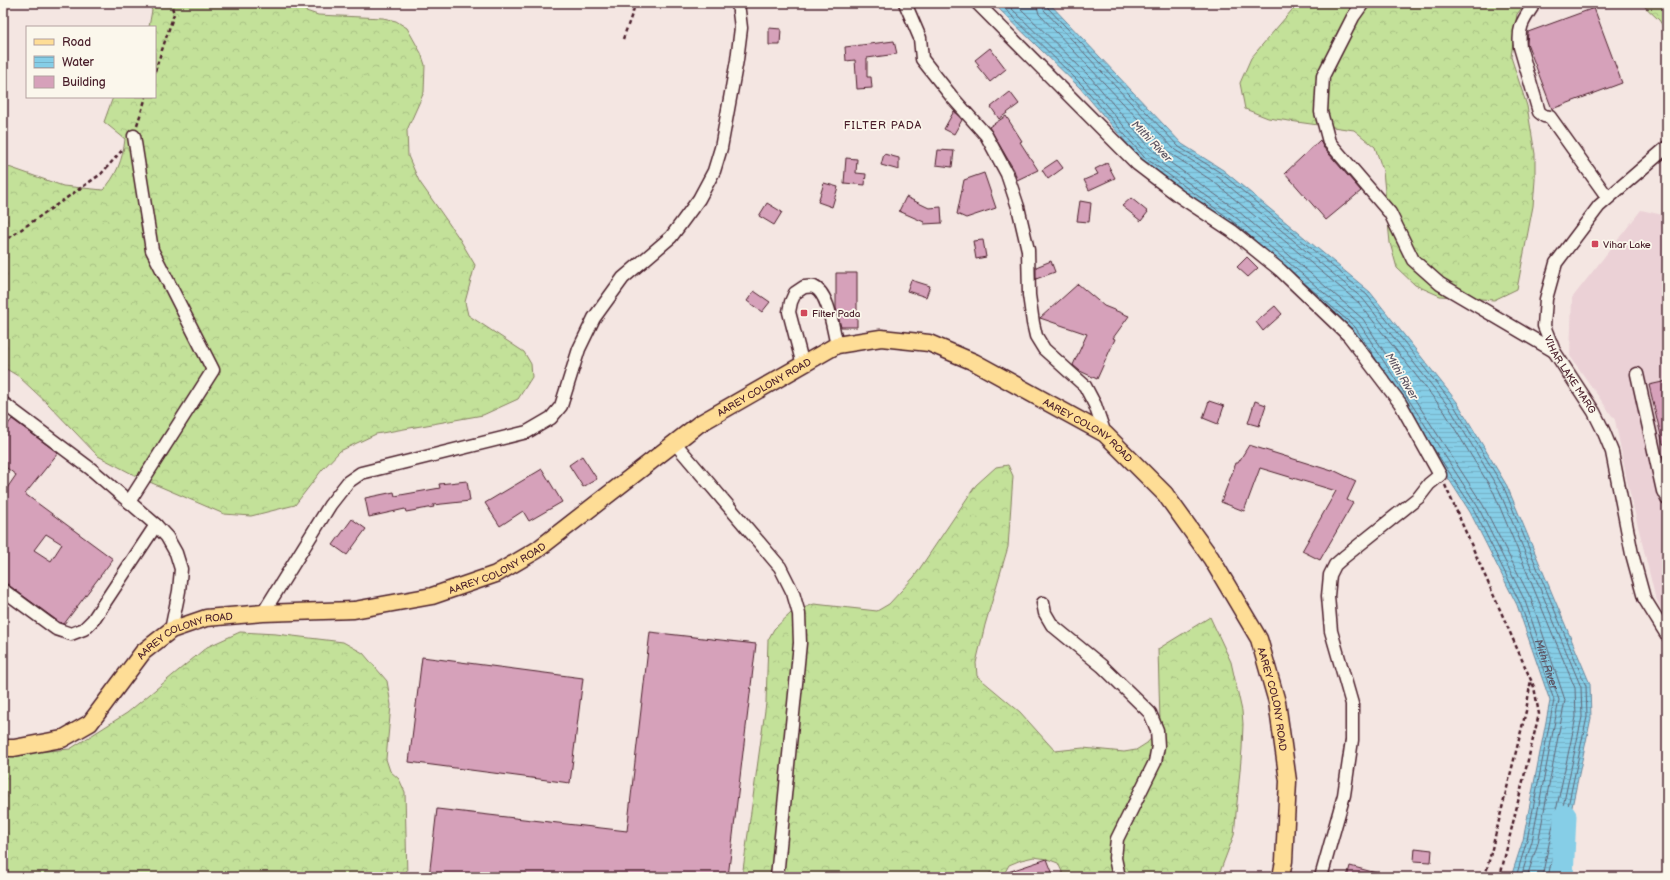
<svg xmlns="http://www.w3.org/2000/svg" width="1670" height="880" viewBox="0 0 1670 880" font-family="'Balsamiq Sans',sans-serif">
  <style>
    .built { fill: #ebd1d6 }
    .forest { fill: url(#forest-crowns); stroke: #868062 }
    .water { fill: url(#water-rules); stroke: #6e889c }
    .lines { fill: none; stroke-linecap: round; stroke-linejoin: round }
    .shore { stroke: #626576; stroke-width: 1 }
    .river { stroke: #86cee7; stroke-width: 23 }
    .building { fill: #d6a1ba; stroke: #4a1f2b; fill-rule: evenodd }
    .minor-casing { stroke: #4a1f2b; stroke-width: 15 }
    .major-casing { stroke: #4a1f2b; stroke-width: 19 }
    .path { stroke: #4a1f2b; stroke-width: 2.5; stroke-dasharray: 4 3; stroke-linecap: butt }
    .minor { stroke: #fbf7ec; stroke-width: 12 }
    .major { stroke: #fedd96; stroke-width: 16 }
    .poi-dot { fill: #d1495b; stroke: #fbf7ec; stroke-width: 1.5 }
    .labels { text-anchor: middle; stroke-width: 3.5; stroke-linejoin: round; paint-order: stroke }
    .poi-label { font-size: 10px; fill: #4a1f2b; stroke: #fbf7ec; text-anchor: start }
    .street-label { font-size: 10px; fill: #4a1f2b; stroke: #fbf7ec }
    .neighbourhood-label { font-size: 11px; letter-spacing: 1px; fill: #4a1f2b; stroke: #fbf7ec }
    .water-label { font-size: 11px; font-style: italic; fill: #5c5463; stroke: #fbf7ec }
  </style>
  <defs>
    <pattern id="forest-crowns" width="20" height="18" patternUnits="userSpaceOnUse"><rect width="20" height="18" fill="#c3e199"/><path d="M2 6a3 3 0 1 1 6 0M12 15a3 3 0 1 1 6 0" fill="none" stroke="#a9c184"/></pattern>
    <pattern id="water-rules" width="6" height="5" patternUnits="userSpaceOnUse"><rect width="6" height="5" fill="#86cee7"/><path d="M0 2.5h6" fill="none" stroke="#75b0c6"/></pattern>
  </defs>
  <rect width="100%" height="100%" fill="#f4e6e2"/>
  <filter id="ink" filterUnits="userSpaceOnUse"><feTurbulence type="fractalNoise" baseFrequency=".025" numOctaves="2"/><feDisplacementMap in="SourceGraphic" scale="8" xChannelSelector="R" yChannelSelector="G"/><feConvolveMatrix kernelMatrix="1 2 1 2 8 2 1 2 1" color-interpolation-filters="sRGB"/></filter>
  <g filter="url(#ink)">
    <path class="built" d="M1641,210L1667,216V620L1655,596L1627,481L1615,420L1570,356L1572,298Z"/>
    <path class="forest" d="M146,3H222L224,5L226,3H293L306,11L318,15L383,18L396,21L407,28L421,53L425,65L424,92L407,130L408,156L419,181L459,238L475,265L465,302L468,315L524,352L531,364L532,377L518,399L483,415L376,434L340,451L322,470L295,505L251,516L224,514L138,477L98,456L48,404L18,376L3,367V165L63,186L103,190C116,177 123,159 125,139L104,122L113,97H155V27H149L152,10Z
      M1298,3H1526L1517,14L1511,57L1527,106L1535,154V180L1533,206L1517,289L1494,300L1440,296L1415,285L1397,268L1390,243L1383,171L1375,147L1354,130L1268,118L1245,109L1240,83L1251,58Z
      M1641,3H1667V32L1659,20Z
      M1008,465L1013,476L1008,547L985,625L976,663L977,676L1020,712L1055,751L1083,748L1124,752L1136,750L1147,743L1155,734L1160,722L1158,649L1210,617L1231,662L1242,711L1243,724L1242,749L1234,835L1218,877H1062L1063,874L1058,863L1047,859L1034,857L1021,860L1009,865L1004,874L990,873L984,877H742L766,703L768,640L774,629L791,613L814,604L877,611L889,604L914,577L976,485L996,467Z
      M240,632L276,634L343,642L363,653L387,681L391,705L386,759L390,771L399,779L405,792L407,877H3V755L70,749L127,713L207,647Z"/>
    <path class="water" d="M993,3H1049L1182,144L1223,170L1370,292L1457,402L1507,486L1590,684L1591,718L1557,877H1511L1523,840L1550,701L1517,605L1470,512L1352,329L1227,222L1141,160L1080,88Z"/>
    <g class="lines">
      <g class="shore">
        <path d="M999,3L1083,86L1144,157L1230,219L1264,248"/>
        <path id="s1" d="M1006,3L1086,82L1147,153L1233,215L1359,323L1478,507L1525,601L1559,700L1532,841L1521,877"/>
        <path d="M1015,3L1091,78L1151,149L1237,210L1363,319L1483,505L1531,599L1565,700L1538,843L1527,877"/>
        <path d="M1036,3L1039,14L1171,154L1214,182L1359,303L1444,411L1494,493L1575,688L1576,717L1542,877"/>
        <path d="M1042,3L1044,10L1175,150L1218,177L1363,299L1449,407L1499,490L1581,687L1582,717L1548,877"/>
        <path d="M1047,3L1048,8L1179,147L1221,173L1367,295L1453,404L1504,488L1586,686L1587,717L1553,877"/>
        <path d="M1295,275L1355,327L1381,367"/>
        <path d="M1428,440L1474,510L1520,603L1554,700L1527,840L1516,877"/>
      </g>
      <path class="river" d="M1562,877L1565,816"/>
    </g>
    <path class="building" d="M1594,8L1622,83L1552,109L1527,43L1528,32Z
      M769,28L781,29L780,45H769Z
      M894,41L897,54L867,58V77H871L872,88L857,89L855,60L846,61L845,47Z
      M990,48L1006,69L990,82L977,66L979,65L975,60Z
      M1010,92L1019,104L999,119L991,107Z
      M954,111L962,120L954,134L944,129Z
      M1006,116L1022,141L1020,142L1038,170L1017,180L1014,170L989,127Z
      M1320,140L1323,147L1361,191L1326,220L1285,173Z
      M938,150L954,151L952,167L936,165Z
      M884,154L899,158V170L881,165Z
      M846,158L857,159L856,173L866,174L865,185L844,183Z
      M1057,160L1063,168L1048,179L1042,170Z
      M1107,163L1115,178L1089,190L1084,180L1098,174L1095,169Z
      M984,173L996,208L966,218L957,214L964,180Z
      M824,183L838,187L832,207L818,202Z
      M906,197L929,208L941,207L942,223L924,224V222L899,211Z
      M1131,198L1148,212L1141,221L1122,206Z
      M1080,201L1091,203L1089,222L1077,221Z
      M767,203L782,212L774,225L759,216Z
      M983,240L986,257L976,259L973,241Z
      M1247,257L1258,268L1248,277L1237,267Z
      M1051,261L1055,272L1036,279V267Z
      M836,273H857V327H841L836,308Z
      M911,280L930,286L926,297L907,291Z
      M1078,284L1104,306L1129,316L1113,338L1115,339L1097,379L1080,371L1073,365L1087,334L1040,318Z
      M754,291L770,302L762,312L747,301Z
      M1275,306L1282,314L1263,331L1256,322Z
      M1667,381V444H1663L1649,385Z
      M1209,401L1224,406L1218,424L1203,418Z
      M1255,401L1266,405L1259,426L1248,423Z
      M12,419L58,453L25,494L113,559L64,624L59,622L7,584L3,583V494L16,475L3,465V431ZM46,534L62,544L51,561L34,550Z
      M1249,445L1332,471L1333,470L1356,481L1347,500L1353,503L1320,560L1302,551L1336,491L1260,468L1244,511L1221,502L1236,463H1238Z
      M582,456L597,479L583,487L569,465Z
      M542,469L562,502L529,521L523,511L500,526L485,503Z
      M467,481L470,501L433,505L434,507L406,512L405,509L369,517L365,498L394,492L395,496L440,488L439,484Z
      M352,519L366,529L347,555L333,545Z
      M650,632L756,644L728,877H429L437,809L627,831Z
      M422,657L583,678L570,783L409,762Z
      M1415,848L1432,850L1431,862L1414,861Z
      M1047,859L1054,877H1000L999,875Z
      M1350,866L1380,874L1379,877H1347Z"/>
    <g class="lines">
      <defs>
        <g id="minor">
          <path d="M905,3L920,38L922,59L952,97L986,135L1007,174L1018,207L1028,250L1029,295L1033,323L1036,336L1044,349L1085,386L1095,405L1105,434"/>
          <path d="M977,3L1137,164L1179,196L1232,231L1280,270L1349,336L1400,403L1440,475L1429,484L1419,497L1344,557L1335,565L1330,575L1328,596L1331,631L1352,704V740L1344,795L1321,877"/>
          <path d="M1363,3L1353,17L1323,76L1321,112L1329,142L1390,213L1413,260L1440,284L1554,351"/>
          <path d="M1532,7C1522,22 1518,28 1520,47L1539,112L1544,116L1550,117L1608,198"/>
          <path id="s2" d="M1667,147L1599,206L1556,263L1546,299L1544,326L1554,351L1594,412L1603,430L1612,452L1632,554L1644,598L1667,635"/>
          <path d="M803,365L789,312L791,302L795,293L804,287C807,287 811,286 814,287C829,293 833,331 837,345"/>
          <path d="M1637,374L1663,491L1667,499"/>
          <path d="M3,403L91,469L156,525L167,537L176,553L181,569L179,591L171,630"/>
          <path d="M674,442L780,567L793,593L799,614L800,643L777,877"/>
          <path d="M129,502L213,370L152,250L134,136"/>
          <path d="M3,590L56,629L71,634L84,629L93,620L156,525"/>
          <path d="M1043,603L1045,613L1052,625L1102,666L1150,713L1157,730L1158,746L1155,762L1117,839L1115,858L1119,877"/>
          <path d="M263,613L330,505L348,482L361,473L527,432L551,418L561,406L579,349L594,318L623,278L671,237L699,199L714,171L721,148L737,60L741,28L738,3"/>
        </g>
        <g id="major">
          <path id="s3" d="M3,748H14L62,739L90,723L143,652L171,630L206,618L263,613L354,610L432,596L496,574L537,550L699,424L837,345L881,338L929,343L974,362L1105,434L1165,494L1211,558L1259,639L1277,702L1288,781L1284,861L1281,877"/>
        </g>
      </defs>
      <use href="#minor" class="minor-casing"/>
      <use href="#major" class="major-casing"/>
      <path class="path" d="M623,39L636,3
        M155,71L174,14L171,3
        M137,125L146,97
        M3,242L101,174L124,148
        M1445,485L1534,687L1539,714L1500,877
        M1485,877L1526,711L1531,679"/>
      <use href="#minor" class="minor"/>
      <use href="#major" class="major"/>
    </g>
  </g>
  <g class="poi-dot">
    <rect x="1591" y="240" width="8" height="8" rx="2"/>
    <rect x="800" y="309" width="8" height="8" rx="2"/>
  </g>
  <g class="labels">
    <g class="poi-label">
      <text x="1603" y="248">Vihar Lake</text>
      <text x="812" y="317">Filter Pada</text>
    </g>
    <g class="street-label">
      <text dy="4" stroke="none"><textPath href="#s2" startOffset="281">VIHAR LAKE MARG</textPath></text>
      <text dy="4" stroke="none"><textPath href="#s3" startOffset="876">AAREY COLONY ROAD</textPath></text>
      <text dy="4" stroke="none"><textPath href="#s3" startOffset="1235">AAREY COLONY ROAD</textPath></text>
      <text dy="4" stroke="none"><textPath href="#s3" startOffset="552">AAREY COLONY ROAD</textPath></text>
      <text dy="4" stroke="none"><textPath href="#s3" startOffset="227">AAREY COLONY ROAD</textPath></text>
      <text dy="4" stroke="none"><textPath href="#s3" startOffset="1571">AAREY COLONY ROAD</textPath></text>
    </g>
    <g class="neighbourhood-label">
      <text x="883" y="129">FILTER PADA</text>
    </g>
    <g class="water-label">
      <text transform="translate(1152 141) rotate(46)" y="4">Mithi River</text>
      <text transform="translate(1402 376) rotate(59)" y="4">Mithi River</text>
      <text dy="4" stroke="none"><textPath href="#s1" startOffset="869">Mithi River</textPath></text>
    </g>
  </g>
  <rect width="1670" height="880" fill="none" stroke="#fbf7ec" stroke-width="16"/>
  <rect x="8" y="8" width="1654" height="864" fill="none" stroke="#4a1f2b" stroke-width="1.5" filter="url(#ink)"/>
  <rect x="26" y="26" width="130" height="72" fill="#fbf7ec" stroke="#b4a19f"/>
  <rect x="34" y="39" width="20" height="6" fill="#fedd96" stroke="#b4a19f"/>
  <text x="62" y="46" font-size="12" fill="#4a1f2b">Road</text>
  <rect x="34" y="56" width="20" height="12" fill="url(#water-rules)" stroke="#b4a19f"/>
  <text x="62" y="66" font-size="12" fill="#4a1f2b">Water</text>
  <rect x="34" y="76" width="20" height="12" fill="#d6a1ba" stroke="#b4a19f"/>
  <text x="62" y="86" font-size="12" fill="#4a1f2b">Building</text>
</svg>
